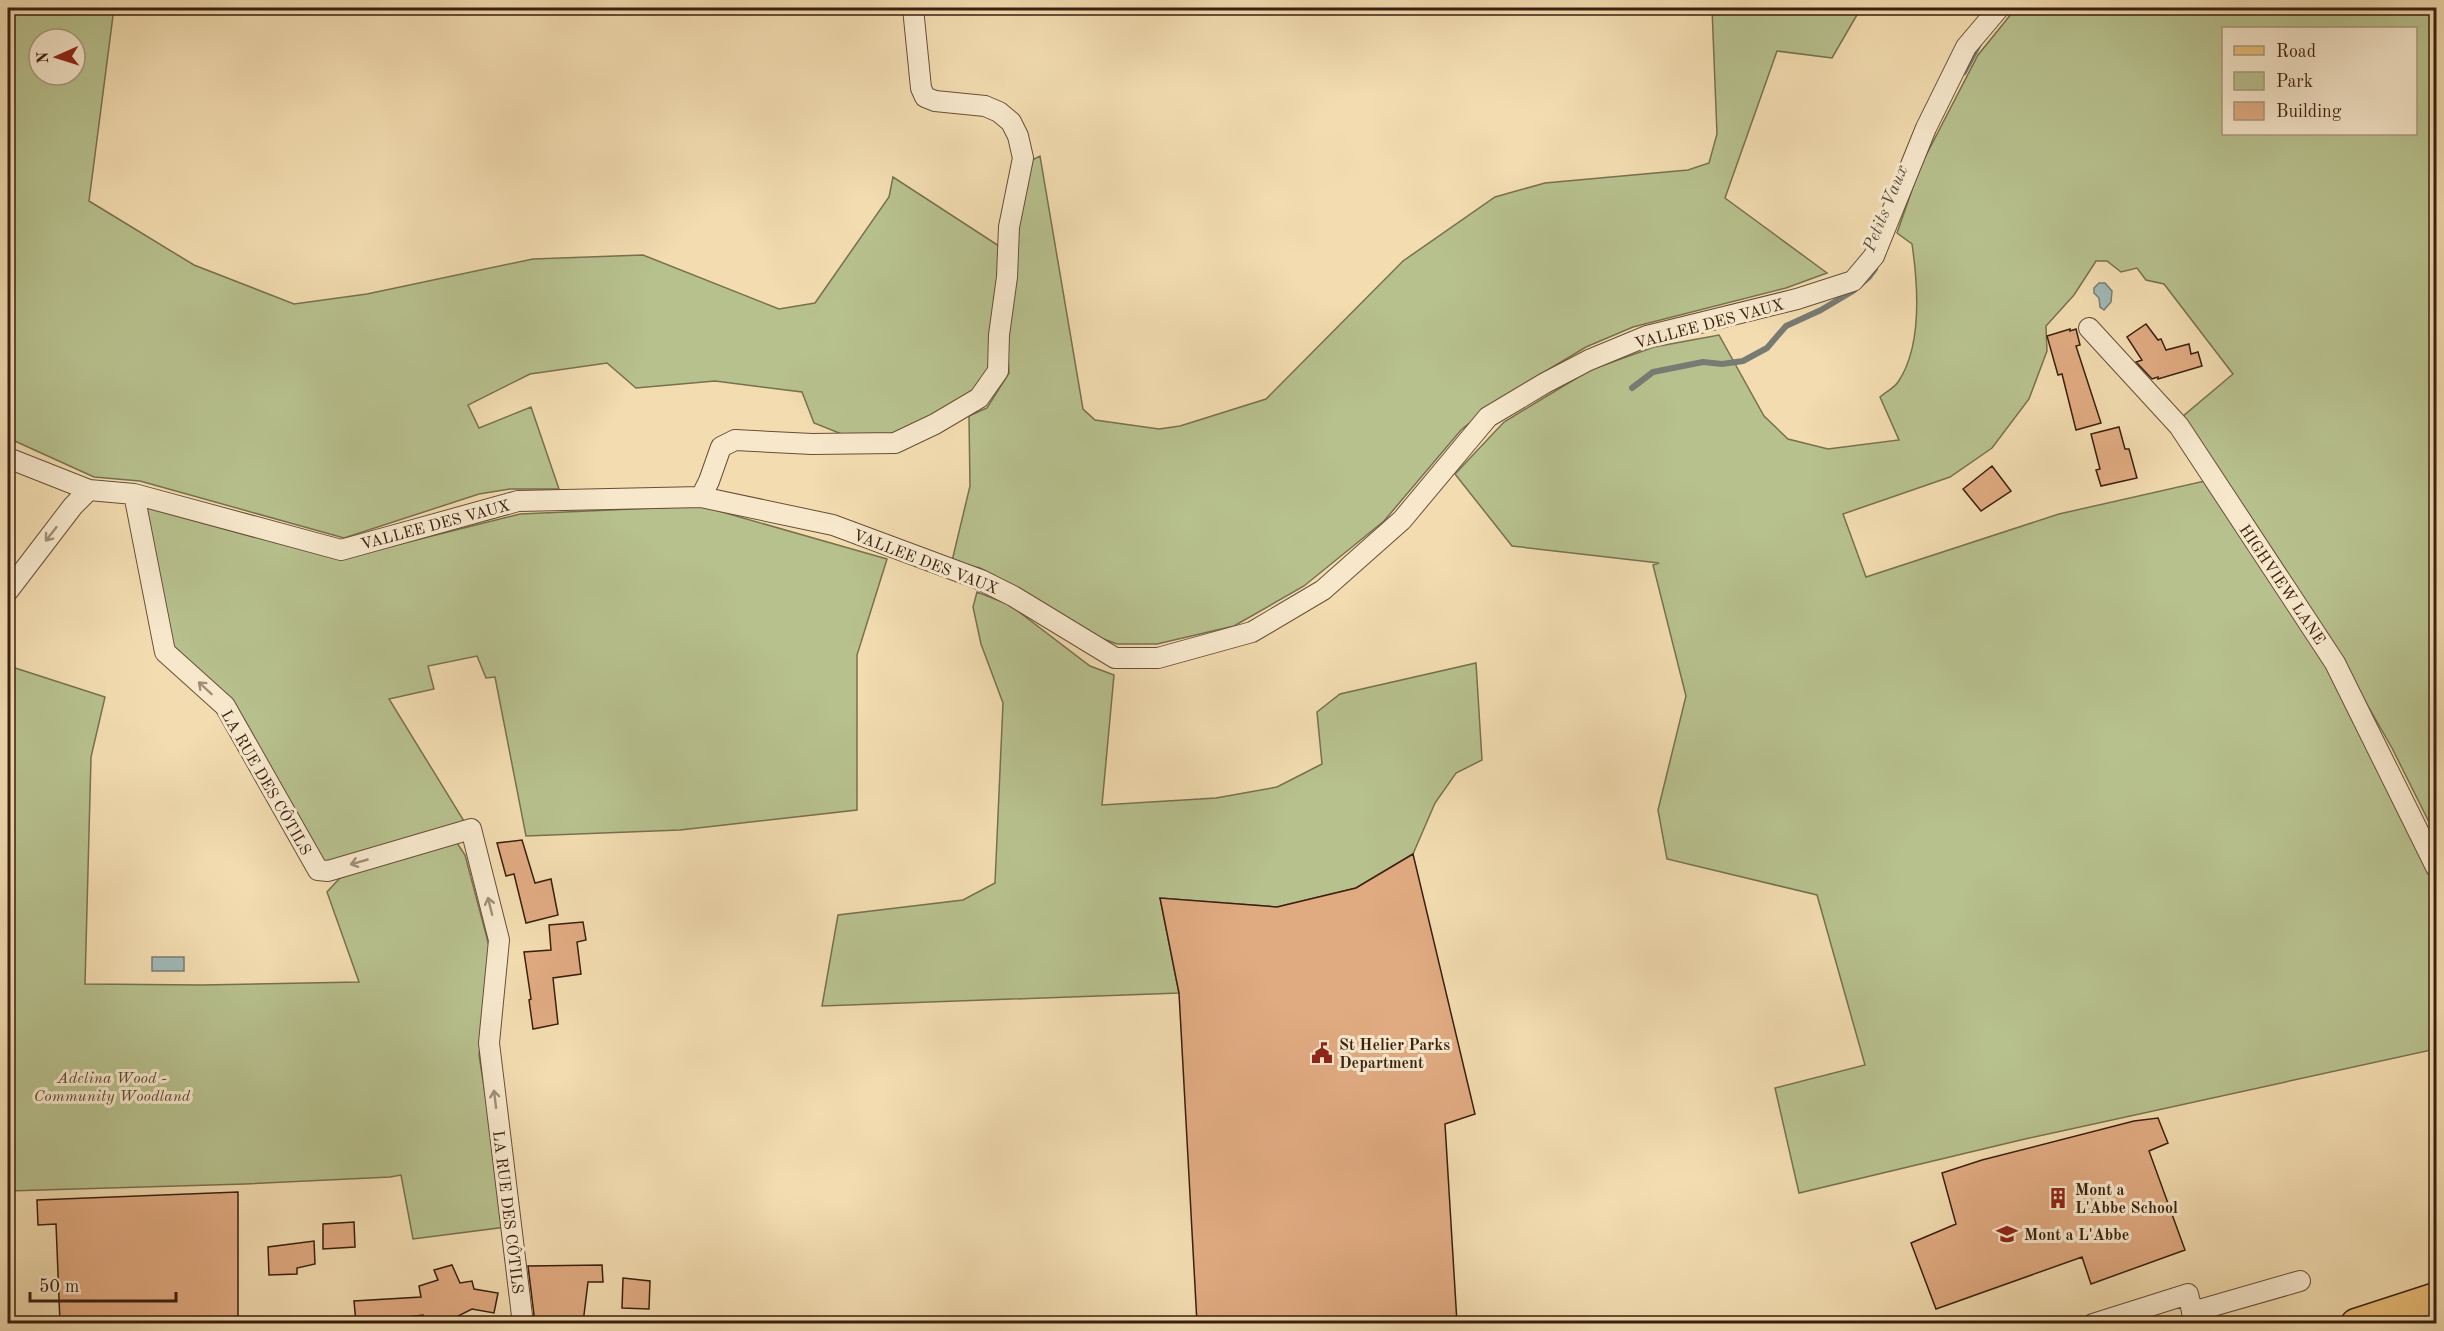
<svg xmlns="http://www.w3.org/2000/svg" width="2444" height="1331" viewBox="0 0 2444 1331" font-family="'Old Standard TT',serif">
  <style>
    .green { fill: #b7c18e; stroke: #78704e; stroke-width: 1.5; fill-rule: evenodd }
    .water { fill: #a0b9b7; stroke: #777b74; stroke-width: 1.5 }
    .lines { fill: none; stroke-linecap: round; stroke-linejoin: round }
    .stream { stroke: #777b74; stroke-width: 6 }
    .building { fill: #e1ab82; stroke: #3a1f0f; stroke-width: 1.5 }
    .minor-casing { stroke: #684e37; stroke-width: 22 }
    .primary-casing { stroke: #3a1f0f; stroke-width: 33 }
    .minor { stroke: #f7e8cc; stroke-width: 20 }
    .primary { stroke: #e9be78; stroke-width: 30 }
    .oneway { stroke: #a28e77 }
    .labels { text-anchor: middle; stroke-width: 6; stroke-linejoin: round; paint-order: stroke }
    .street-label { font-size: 16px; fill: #3a1f0f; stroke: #f7e8cc }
    .poi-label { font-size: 16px; font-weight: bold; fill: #3a1f0f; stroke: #f7e8cc; text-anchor: start }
    .park-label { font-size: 16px; font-style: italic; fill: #59482f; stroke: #f7e8cc }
    .water-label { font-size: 18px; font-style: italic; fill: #594d41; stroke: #f7e8cc }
  </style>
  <rect width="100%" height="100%" fill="#f2dcb0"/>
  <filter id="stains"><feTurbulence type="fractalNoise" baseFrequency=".00333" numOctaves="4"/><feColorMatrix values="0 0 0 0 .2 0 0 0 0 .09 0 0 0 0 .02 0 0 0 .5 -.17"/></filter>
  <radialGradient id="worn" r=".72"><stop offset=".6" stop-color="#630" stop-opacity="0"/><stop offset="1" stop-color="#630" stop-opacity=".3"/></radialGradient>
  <path class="green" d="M8,8H114L89,201L194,265L294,304L367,294L533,259L643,255L779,309L815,303L889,197L893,177L999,246L992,370L977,392L893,435H844L814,423L802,392L715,381L636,388L607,363L530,374L468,405L479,428L531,407L559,489H510L479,494L344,538L140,481L94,477L8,438ZM39,39H75V75H39Z
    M1712,8H1861L1832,58L1777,51L1725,198L1827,273L1786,288L1633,327L1586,347L1499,399L1461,430L1384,521L1304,586L1234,626L1157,644H1117L1095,636L1019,588L980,568L952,561L970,486L969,416L987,408L1009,373L1007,341L1017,232L1030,161L1040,156L1083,409L1095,420L1159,429L1180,426L1266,399L1403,261L1495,197L1545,183L1688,170L1709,163L1717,134Z
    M2016,8H2436V836L2392,748L2338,654L2182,417L2233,374L2164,284L2146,280L2137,268L2121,272L2107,261H2096L2074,295L2046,326L2047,351L2029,399L1992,448L1950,477L1843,514L1866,577L2059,514L2209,480L2324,657L2436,876V1049L2025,1139L1799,1193L1775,1088L1865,1065L1817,895L1667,859L1658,810L1686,696L1653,565L1659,563L1512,546L1455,474L1504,422L1590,370L1654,347L1719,335L1764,416L1788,439L1828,449L1899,440L1880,397C1886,392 1894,388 1898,382C1922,347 1918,285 1912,244L1897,233L1920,167L1978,55ZM2224,28H2416V134H2224Z
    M142,504L340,559L520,514L701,506L887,559L857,655V810L680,830L526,836L495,677L486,678L477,656L428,666L434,689L389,699L464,821L339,861H321L230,702L172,647Z
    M977,592L1010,605L1090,666L1114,675L1102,805L1216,798L1277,787L1322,764L1317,712L1340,694L1476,663L1482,760L1456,773L1435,803L1413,854L1356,888L1277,907L1160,898L1179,993L822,1006L838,915L963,900L995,883L1003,703L981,644L973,607Z
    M9,666L105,697L91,757L85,984L202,985L359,982L327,892L340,878L455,840L465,855L492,957L479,1055L506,1227L413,1239L401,1175L390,1177L245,1184L8,1191Z"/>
  <path class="water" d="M2099,283H2105L2112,291L2111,302L2104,310L2100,307L2099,298L2094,293V288Z
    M152,957H184V971H152Z"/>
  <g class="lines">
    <path class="stream" d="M1964,72L1979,44
      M1632,388L1653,372L1703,362L1722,364L1743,361L1767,348L1786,326L1821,310L1853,291L1869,277L1875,269"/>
  </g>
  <path class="building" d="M2146,324L2158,340L2161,339L2166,350L2189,344L2191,354L2198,352L2202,366L2158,379V377L2152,379L2136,362L2142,360L2127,337Z
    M2070,329V331L2076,329L2080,345L2076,346L2101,423L2076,430L2062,374L2058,375L2047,336Z
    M2119,427L2125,449H2129L2137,478L2101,486L2096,470L2100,469L2091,434Z
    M1992,466L2011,491L1981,511L1963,489Z
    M522,840L535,883L551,879L558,915L526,923L514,874L506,876L497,843Z
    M1413,854L1475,1114L1445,1124L1457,1323H1197L1179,993L1160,898L1277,907L1356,888Z
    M583,922L586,940L577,942L581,974L553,978L558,1024L533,1029L529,1000L531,999L524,952L551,950L549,925Z
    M2158,1118L2168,1143L2149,1151L2185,1250L2091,1284L2082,1257L1936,1309L1911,1243L1956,1224L1942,1173L1982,1160L2134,1121Z
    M238,1192V1318L118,1322V1323H60L56,1224L38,1225L37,1200Z
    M354,1222L355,1247L323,1249V1224Z
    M314,1241L315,1264L297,1268V1274L269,1275L268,1247Z
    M452,1265L460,1283L472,1281L474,1289L498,1293L494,1313L472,1309L458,1316L453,1323H424L423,1315L356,1323L354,1301L421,1297L419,1286L438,1280L434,1270Z
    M602,1265L603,1282H588L583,1323H535L528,1266Z
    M623,1278L650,1281L649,1309L622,1308Z"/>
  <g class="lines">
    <defs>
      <path id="minor" d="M2089,328L2179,426L2335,663L2436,867
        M8,458L89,490L134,494L341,550L518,501L701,497L833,525L981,580L1013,596L1115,658H1158L1252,632L1323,590L1402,520L1488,417L1545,383L1589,360L1647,336L1797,299L1853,281L1874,256L1926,128L1966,47L1999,8
        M134,494L165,652L225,706L318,870L328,871L471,829L499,940L489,1043L523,1324
        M701,497L709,481L721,447L735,440L812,444L895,443L935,424L979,398L998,371L999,335L1007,277L1009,227L1023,158L1018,136L1011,122L999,112L985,106L935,101L925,97L921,88L913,8
        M8,591L73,506L89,490
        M2192,1312L2300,1281
        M2093,1324L2188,1294L2195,1324"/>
      <path id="primary" d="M2356,1324L2436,1298"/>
    </defs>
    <use href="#minor" class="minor-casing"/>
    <use href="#primary" class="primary-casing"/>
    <use href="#minor" class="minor"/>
    <use href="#primary" class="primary"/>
  </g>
  <defs><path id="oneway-shaft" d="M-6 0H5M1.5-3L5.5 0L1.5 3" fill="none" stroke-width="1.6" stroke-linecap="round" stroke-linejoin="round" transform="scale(1.5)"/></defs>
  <g class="oneway">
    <use href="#oneway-shaft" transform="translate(51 534) rotate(128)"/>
    <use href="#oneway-shaft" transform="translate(205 688) rotate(-137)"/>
    <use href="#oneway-shaft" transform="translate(359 862) rotate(164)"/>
    <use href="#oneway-shaft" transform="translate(490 906) rotate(-104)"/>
    <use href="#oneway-shaft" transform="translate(495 1099) rotate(-97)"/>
  </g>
  <defs>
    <symbol id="civic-bare" viewBox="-9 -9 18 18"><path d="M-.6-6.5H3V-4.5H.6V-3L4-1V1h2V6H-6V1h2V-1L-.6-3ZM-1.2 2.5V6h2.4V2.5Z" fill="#8f2418" stroke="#f7e8cc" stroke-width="2.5" paint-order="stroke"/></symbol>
    <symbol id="building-bare" viewBox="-9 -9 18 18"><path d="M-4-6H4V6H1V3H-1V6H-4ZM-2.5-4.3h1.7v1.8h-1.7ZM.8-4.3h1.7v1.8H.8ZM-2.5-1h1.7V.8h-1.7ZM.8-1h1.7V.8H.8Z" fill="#8f2418" stroke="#f7e8cc" stroke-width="2.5" paint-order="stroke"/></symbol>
    <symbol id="school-bare" viewBox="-9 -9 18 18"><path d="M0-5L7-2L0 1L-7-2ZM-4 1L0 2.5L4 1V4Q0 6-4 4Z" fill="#8f2418" stroke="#f7e8cc" stroke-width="2.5" paint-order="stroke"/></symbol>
  </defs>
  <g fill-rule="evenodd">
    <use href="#civic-bare" x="1307" y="1038" width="30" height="30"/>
    <use href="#building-bare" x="2043" y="1183" width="30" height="30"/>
    <use href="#school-bare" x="1992" y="1219" width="30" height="30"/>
  </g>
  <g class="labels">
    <g class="street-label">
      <text transform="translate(1709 323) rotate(-15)" y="6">VALLEE DES VAUX</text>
      <text transform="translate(435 524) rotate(-15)" y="6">VALLEE DES VAUX</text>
      <text transform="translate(926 561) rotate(21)" y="6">VALLEE DES VAUX</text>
      <text transform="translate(2283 584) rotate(56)" y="6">HIGHVIEW LANE</text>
      <text transform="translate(267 782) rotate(60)" y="6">LA RUE DES CÔTILS</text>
      <text transform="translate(509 1212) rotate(83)" y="6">LA RUE DES CÔTILS</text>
    </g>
    <g class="poi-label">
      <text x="1339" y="1050">St Helier Parks<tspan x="1339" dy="18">Department</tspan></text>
      <text x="2075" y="1195">Mont a<tspan x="2075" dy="18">L'Abbe School</tspan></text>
      <text x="2024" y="1240">Mont a L'Abbe</text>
    </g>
    <g class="park-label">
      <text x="112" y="1083">Adelina Wood -<tspan x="112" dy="18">Community Woodland</tspan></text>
    </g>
    <g class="water-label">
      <text transform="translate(1885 208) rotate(-68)" y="6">Petits Vaux</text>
    </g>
  </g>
  <rect width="2444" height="1331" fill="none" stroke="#f2dcb0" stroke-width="30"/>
  <rect x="9" y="9" width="2426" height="1313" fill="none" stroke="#3a1f0f" stroke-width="3"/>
  <rect x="15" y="15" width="2414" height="1301" fill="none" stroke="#3a1f0f" stroke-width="1.5"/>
  <rect x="2222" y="27" width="195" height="108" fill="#f7e8cc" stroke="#ab9880" stroke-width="1.5"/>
  <rect x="2234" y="46" width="30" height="9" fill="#e9be78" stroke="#ab9880" stroke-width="1.5"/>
  <text x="2276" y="57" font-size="18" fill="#3a1f0f">Road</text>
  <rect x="2234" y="72" width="30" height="18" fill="#b7c18e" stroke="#ab9880" stroke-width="1.5"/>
  <text x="2276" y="87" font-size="18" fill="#3a1f0f">Park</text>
  <rect x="2234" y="102" width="30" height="18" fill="#e1ab82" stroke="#ab9880" stroke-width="1.5"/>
  <text x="2276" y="117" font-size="18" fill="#3a1f0f">Building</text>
  <g transform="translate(57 57) rotate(267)"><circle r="28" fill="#f7e8cc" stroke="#ab9880" stroke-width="1.5"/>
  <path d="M0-4.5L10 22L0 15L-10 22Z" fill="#8f2418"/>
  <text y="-9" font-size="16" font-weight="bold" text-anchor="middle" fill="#3a1f0f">N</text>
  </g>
  <path d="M30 1292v9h146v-9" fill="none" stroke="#3a1f0f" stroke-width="3"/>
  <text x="39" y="1292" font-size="18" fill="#3a1f0f" stroke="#f7e8cc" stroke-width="4.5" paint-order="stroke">50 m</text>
  <rect width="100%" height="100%" filter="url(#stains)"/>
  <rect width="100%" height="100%" fill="url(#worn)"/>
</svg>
